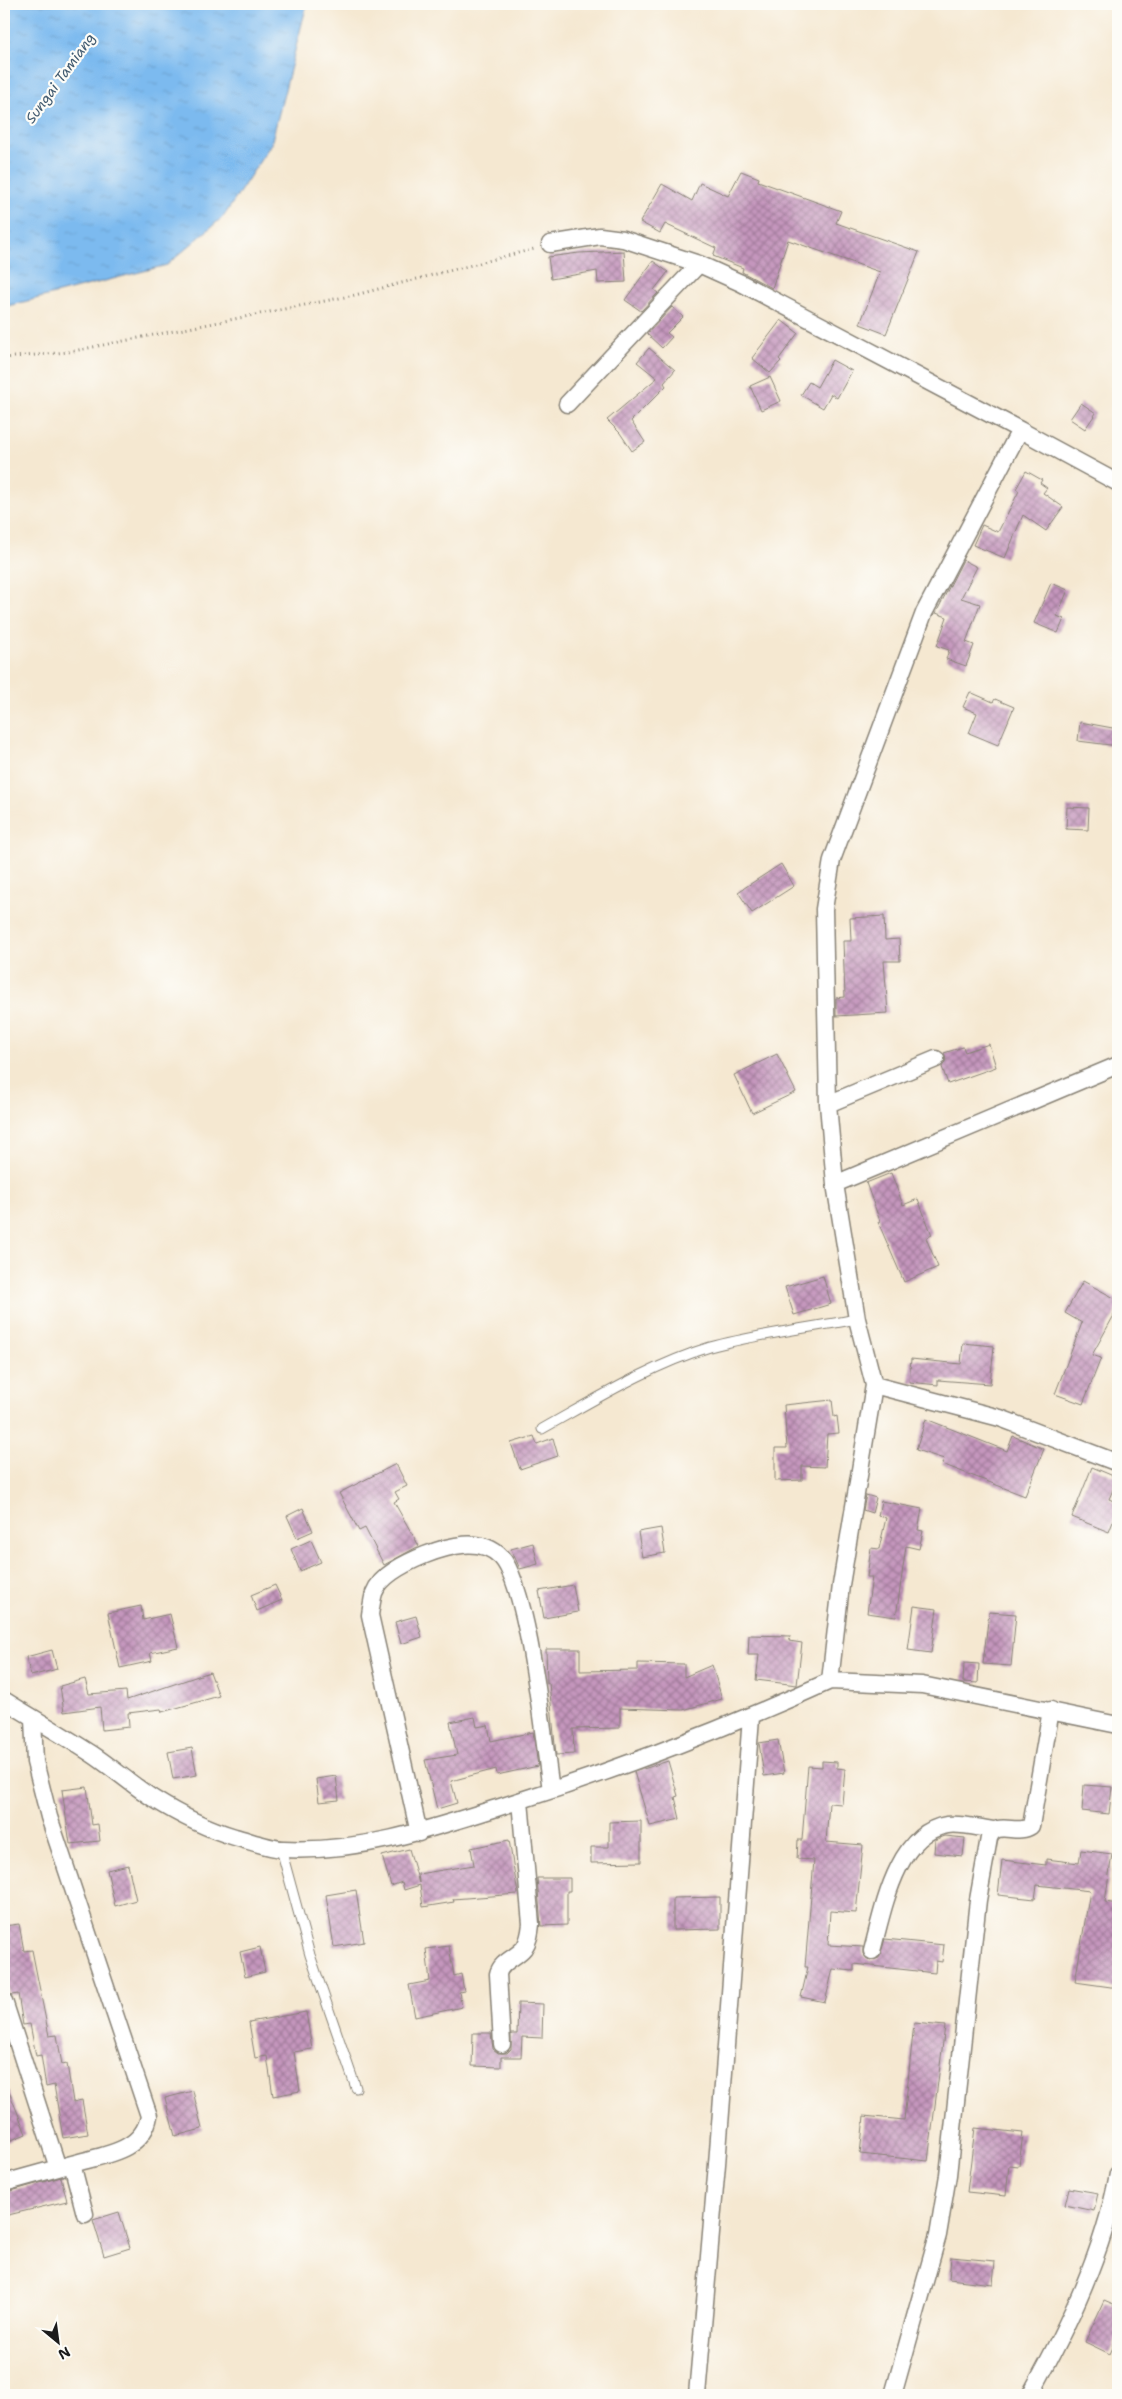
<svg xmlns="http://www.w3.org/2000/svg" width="1122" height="2399" viewBox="0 0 1122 2399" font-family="'Shantell Sans',sans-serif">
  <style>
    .water { fill: url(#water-ripples); stroke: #4c6b86 }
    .building { fill: url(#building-cross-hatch) }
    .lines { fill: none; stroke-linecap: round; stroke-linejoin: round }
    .service-casing { stroke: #888276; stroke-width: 11 }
    .minor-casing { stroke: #888276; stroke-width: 19 }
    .path { stroke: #888276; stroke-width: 3; stroke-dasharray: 1 4; stroke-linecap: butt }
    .service { stroke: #fff; stroke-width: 9 }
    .minor { stroke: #fff; stroke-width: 16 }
    .labels { text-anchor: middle; stroke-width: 4.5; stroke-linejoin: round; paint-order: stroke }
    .water-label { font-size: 14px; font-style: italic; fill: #425b70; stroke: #fdfcf7 }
  </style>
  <defs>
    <pattern id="water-ripples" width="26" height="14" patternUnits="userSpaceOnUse" patternTransform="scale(1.25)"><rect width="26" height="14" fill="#7cbaef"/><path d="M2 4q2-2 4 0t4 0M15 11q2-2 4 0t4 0" fill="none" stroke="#6b9fcc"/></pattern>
    <pattern id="building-cross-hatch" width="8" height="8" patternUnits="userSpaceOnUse" patternTransform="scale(1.25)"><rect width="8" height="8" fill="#c596bd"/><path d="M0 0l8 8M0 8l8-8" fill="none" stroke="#9f7a99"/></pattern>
  </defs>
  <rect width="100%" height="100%" fill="#fdfcf7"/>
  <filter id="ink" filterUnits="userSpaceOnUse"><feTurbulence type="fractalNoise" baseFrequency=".02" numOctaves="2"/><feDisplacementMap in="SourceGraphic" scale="10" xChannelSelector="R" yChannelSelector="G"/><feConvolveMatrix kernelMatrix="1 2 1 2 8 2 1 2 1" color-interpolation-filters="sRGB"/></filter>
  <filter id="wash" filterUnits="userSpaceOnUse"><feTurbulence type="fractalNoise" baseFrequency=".0096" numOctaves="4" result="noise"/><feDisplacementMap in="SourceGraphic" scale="20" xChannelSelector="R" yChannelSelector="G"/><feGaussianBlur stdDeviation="1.12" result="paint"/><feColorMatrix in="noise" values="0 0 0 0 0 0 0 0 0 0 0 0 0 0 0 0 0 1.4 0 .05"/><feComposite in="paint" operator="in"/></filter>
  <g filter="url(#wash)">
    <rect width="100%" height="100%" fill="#f5e8d1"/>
    <path class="water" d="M4,4H307L271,144L224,216L167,265L4,307Z"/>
    <g id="blocks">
      <path class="building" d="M741,171L759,178L758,181L841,211L836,223L919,252L886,334L860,324L880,272L788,240L772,288L742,272L743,268L713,256L716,248L665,224L660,233L640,222L662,184L692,201L700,183L728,196Z
        M624,251L626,282L598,283L597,271L551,279L548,257L579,253Z
        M653,261L668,272L654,290L658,293L641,311L625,300Z
        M672,307L683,317L667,333L672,337L662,348L647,334Z
        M781,320L798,333L779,359L781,361L770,373L752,358Z
        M649,348L675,370L664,383L666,386L631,421L645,442L632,451L620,433L607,420L657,378L637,362Z
        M832,360L852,371L837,398L831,394L823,408L801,395L809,382L817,387Z
        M770,377L781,401L761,410L750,386Z
        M1081,403L1096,413L1085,429L1070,419Z
        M1026,471L1042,480L1040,483L1047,488L1043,493L1063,507L1046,531L1023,515L1005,558L973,545L982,525L998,532L1019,491L1016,489Z
        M963,560L977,567L961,598L980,604L966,642L974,645L966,666L946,659L949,650L937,646L947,617L936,613Z
        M1051,583L1068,590L1057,616L1064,619L1058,633L1034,623Z
        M970,692L993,702L995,699L1014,707L998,745L969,733L977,713L963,707Z
        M1080,722L1118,729V746L1078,741Z
        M1067,807L1089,808L1088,830L1066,829Z
        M781,864L794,886L752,913L738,892Z
        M884,916L885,940L899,939L900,961H884L888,1013L836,1016V998L845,997L843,941H851L850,918Z
        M989,1044L996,1067L948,1084L942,1067L946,1060L944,1053L963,1047L965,1052Z
        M777,1054L796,1092L752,1113L734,1075Z
        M891,1173L903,1205L918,1199L932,1235L926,1238L938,1267L904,1282L878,1222L880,1221L866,1183Z
        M823,1276L831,1304L794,1315L785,1287Z
        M1083,1281L1118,1300V1308L1092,1355L1101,1358L1083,1404L1055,1394L1082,1323L1065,1313Z
        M963,1343L994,1346L990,1384L938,1380V1385L909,1382L911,1359L961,1364Z
        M832,1400L834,1417L837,1416L839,1433L827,1434L825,1467L802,1466V1480L775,1481V1448H787L784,1405Z
        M926,1419L1007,1451L1013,1436L1044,1449L1025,1496L942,1464L944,1459L916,1450Z
        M534,1436L537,1444L553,1438L558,1456L520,1469L511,1443Z
        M396,1464L407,1486L395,1492L399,1499L394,1502L419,1546L384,1565L365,1528L359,1531L339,1493Z
        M1092,1467L1118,1478L1109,1499L1118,1503V1509L1109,1532L1072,1517Z
        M866,1495L876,1498L872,1513L863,1510Z
        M881,1501L922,1509L918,1530L923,1531L919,1549L906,1546L896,1617L867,1613L872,1577H867L871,1548L879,1549L886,1518L878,1516Z
        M303,1508L313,1531L297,1538L287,1516Z
        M661,1528L665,1553L642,1557L638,1532Z
        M311,1540L321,1562L300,1571L291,1549Z
        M533,1543L538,1564L520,1569L511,1549Z
        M275,1585L282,1600L257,1611L251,1595Z
        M573,1585L578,1612L544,1618L539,1591Z
        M141,1606L143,1620L170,1614L178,1647L150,1653L152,1661L120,1668L108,1613Z
        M914,1606L937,1609L931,1653L908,1650Z
        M989,1612L1016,1614L1011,1666L983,1664Z
        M416,1616L422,1637L401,1644L395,1622Z
        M749,1635L790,1636L789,1641L802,1643L797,1685L756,1680L759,1655H748Z
        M546,1649H580V1671L638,1670V1663L684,1664V1677L712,1665L722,1699L683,1710L620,1708V1728L573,1729L574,1754L556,1755L549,1683H547Z
        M52,1650L57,1669L31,1676L26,1657Z
        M964,1663L979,1664L978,1683L963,1682Z
        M210,1672L219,1696L162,1712L161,1709L128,1713L129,1727L102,1730L100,1707L64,1712L60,1686L85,1679L89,1694L126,1691L127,1700Z
        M475,1717L477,1727L488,1725L491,1741L533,1732L538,1766L497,1775L496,1769L451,1781L457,1803L437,1809L425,1760L457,1755L450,1722Z
        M778,1740L784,1773L764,1776L759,1743Z
        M192,1748L197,1775L173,1779L168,1752Z
        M668,1761L678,1796L675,1797L680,1819L650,1826L634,1772Z
        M822,1761L837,1762V1768L845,1769L842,1804L829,1803L826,1842L863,1845L856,1913L830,1911L828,1945L863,1947V1954L870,1961L879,1958L885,1939L944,1945L942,1962L936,1961L935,1973L854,1964V1971L833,1969L825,2002L801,1997L808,1967H805L814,1860L797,1859L798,1840H802L808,1766L822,1767Z
        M336,1776L339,1800L319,1802L316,1779Z
        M1084,1785L1112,1787L1109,1814L1082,1811Z
        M87,1787L92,1825L98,1824L100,1841L70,1844L62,1790Z
        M641,1821V1862L591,1863V1847H609V1822Z
        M945,1836L965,1838L963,1856L934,1853L935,1840Z
        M509,1840L518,1894L453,1899L454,1902L423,1907L420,1885L404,1890L402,1882L391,1886L382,1856L409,1849L419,1883L418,1874L474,1865L471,1848Z
        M1081,1850L1112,1854L1105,1902L1118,1904V1988L1075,1982L1090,1891L1037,1885L1035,1899L998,1895L1002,1860L1046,1865V1859L1079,1863Z
        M128,1865L136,1900L115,1906L107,1870Z
        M537,1878H570V1891H567V1925L541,1926Z
        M356,1890L364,1942L334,1947L326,1895Z
        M720,1897V1929L673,1930V1898Z
        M19,1924L24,1951L32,1950L49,2036L57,2035L62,2065L67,2064L73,2102L82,2100L88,2134L63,2138L54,2085L46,2087L41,2055L36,2056L30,2024L23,2025L18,1994L12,1995L8,1992L4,1967V1926Z
        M449,1946L454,1976L461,1974L464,1991L459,1992L462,2007L415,2017L409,1985L430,1981L426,1949Z
        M260,1947L265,1972L245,1977L240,1952Z
        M518,2003L543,2004L542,2038L522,2037L521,2057H501V2067L472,2066L473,2033H491L493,2049L498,2053H507L511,2049V2034H517Z
        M306,2012L312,2049L294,2052L300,2091L273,2096L267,2056L255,2058L249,2022Z
        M914,2023L945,2026L928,2161L860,2154L864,2116L904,2120Z
        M4,2079L26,2134L4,2143Z
        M193,2091L202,2129L175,2136L165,2098Z
        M975,2128L1023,2133L1019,2166L1009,2165L1006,2196L967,2192Z
        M61,2177L67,2201L4,2216V2193Z
        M1069,2188L1098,2193L1094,2211L1065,2205Z
        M119,2212L130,2248L104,2256L93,2220Z
        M951,2257L995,2261L993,2284L949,2279Z
        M1104,2301L1118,2307V2336L1110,2354L1085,2342Z"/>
    </g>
  </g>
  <g filter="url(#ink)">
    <use href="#blocks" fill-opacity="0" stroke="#888276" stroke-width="1"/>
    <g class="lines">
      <defs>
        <path id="service" d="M542,1429C596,1399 651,1365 710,1347C758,1334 809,1328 857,1319
          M281,1849L310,1955L356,2088"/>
        <path id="minor" d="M550,244L600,236L623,239L699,264L741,283L1020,430
          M567,404L699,264
          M1118,483L1020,430L924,613L832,860L824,909L828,1104L835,1184L857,1319L874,1385L841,1585L830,1681L922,1685L1118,1725
          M828,1104L936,1059
          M835,1184L1118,1065
          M874,1385L1000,1418L1118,1463
          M4,1700C33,1718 63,1735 92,1754C113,1768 132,1785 154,1799C178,1814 208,1829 235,1837C250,1841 268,1848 283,1849C360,1853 431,1829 503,1806C615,1771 724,1729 830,1681
          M33,1719L35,1762L49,1817L149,2116C143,2152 102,2155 72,2164
          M419,1833L370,1615C371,1608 372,1600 374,1593C381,1574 408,1562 425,1555C448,1546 481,1536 501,1557C529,1587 544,1744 551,1790
          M872,1951C883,1911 896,1833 947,1825C961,1823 979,1828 993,1830
          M4,2001L58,2168L72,2164L85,2214
          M502,2044L498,1974C501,1961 516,1958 524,1948C529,1941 530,1933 531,1924L520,1801
          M4,2183L58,2168
          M697,2395L717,2164L751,1717
          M893,2395L938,2235L948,2175L978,1900L989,1838C996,1819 1017,1836 1031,1826L1051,1710
          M1030,2395C1068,2326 1104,2252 1118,2174"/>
      </defs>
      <use href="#service" class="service-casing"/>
      <use href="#minor" class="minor-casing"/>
      <path class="path" d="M4,358L68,352L355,295L534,249"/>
      <use href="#service" class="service"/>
      <use href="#minor" class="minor"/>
    </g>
  </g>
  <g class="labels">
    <g class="water-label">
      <text transform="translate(60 78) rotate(-54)" y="5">Sungai Tamiang</text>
    </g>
  </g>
  <rect width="1122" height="2399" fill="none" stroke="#fdfcf7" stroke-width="20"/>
  <g transform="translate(58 2342) rotate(151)" stroke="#fdfcf7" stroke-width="4" paint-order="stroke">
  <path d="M0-4L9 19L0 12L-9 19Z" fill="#1c1c1c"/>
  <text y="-8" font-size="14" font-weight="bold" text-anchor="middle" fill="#1c1c1c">N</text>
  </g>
</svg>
